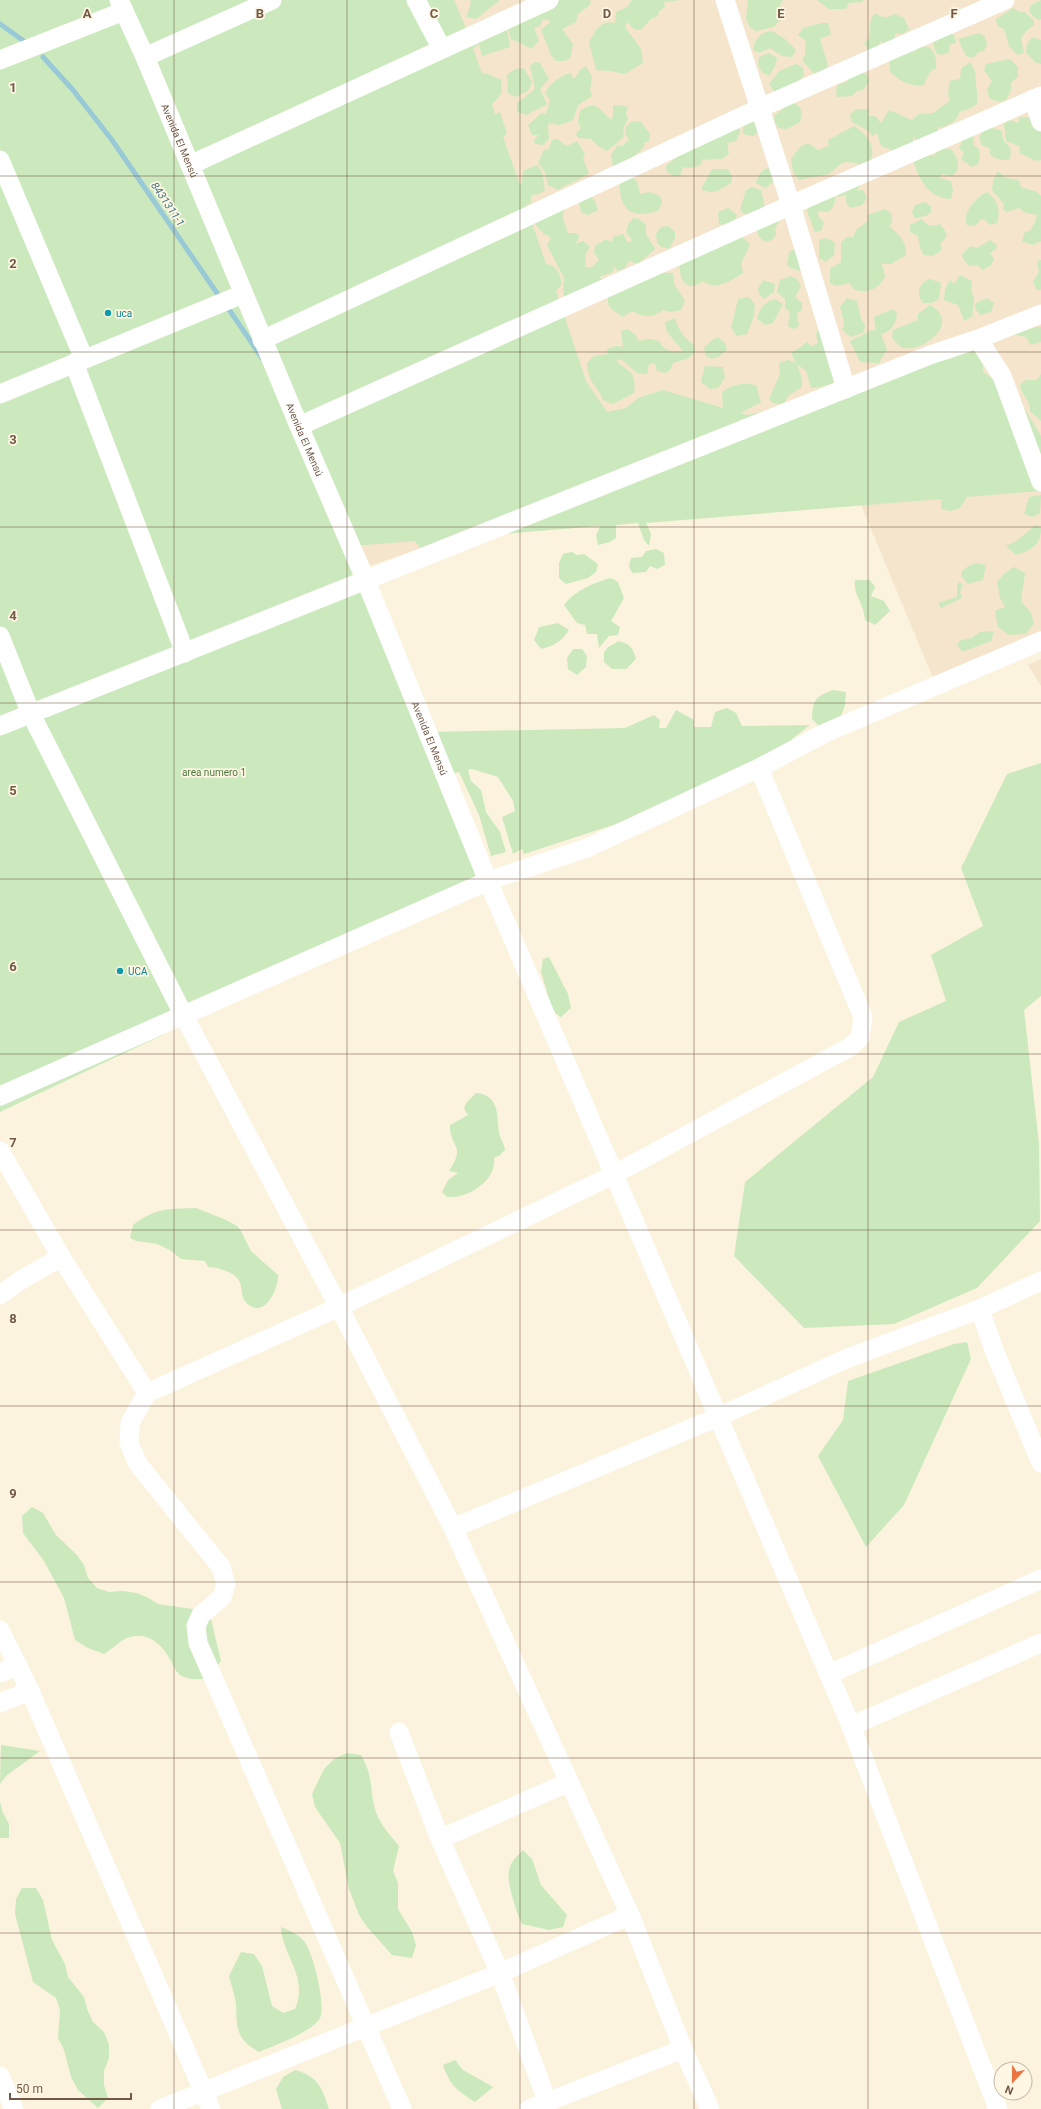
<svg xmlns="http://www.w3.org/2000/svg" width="1041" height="2109" viewBox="0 0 1041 2109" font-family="Roboto,sans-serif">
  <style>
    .residential { fill: #f4e5cc }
    .green { fill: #cbe9bd }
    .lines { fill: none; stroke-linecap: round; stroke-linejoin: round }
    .stream { stroke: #99c9d7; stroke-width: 5 }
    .minor { stroke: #fff; stroke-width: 19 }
    .grid { fill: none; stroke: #725946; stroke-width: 1; stroke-opacity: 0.55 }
    .culture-dot { fill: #0f9aa8; stroke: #fff6e4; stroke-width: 1.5 }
    .labels { text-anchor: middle; stroke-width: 3.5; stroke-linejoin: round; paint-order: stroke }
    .street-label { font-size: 10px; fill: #725946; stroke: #fff6e4 }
    .culture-label { font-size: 10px; fill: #0d838f; stroke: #fff6e4; text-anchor: start }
    .park-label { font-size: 10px; fill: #4b783e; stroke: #fff6e4 }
    .water-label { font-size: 11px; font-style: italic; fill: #407586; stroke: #fff6e4 }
    .grid-label { font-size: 13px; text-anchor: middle; font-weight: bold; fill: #725946; stroke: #fff6e4; stroke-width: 3.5; stroke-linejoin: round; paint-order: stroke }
  </style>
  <rect width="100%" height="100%" fill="#fcf3de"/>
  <path class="residential" d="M296,0H1041V631L933,678L822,411L369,566L156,59Z
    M1041,659V686L1028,665Z"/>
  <path class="green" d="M0,0H454L468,33L476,41L478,46L473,48L482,74L486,73L501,80L502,93L492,104L495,114L500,112L507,134L503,137L520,185L522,183L523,171L537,165L542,172L545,190L539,194L531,195V203L526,205L546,264L552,265L559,273L562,284L556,291L586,381L607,412L626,408L638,398L663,390L723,408L722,392C734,384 742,383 756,385L761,402L741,413L746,415L776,410L941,357L950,359L957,350H978L983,364V372L1015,393L1041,436V491L967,497L960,508L950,511L941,509V499L646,523L651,534L649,546L644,540L638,523L616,525V538L610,542L598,545L596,536L600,526L441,539L438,544L422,550L415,541L352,546L428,732L625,728L654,715L660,720L659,728H666L676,710L694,720V727H711L715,712L727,708L736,713L742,726L810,725L792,739V746L650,813L524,854L522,849L513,854L502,817L515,811L513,801L498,777L472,769L468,770L471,781L481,790L486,812L500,832L506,852L491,856L479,815L459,772L445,775L488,881L0,1112Z
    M470,0H500L476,19L466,17L471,3Z
    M559,0H590L591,4L578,14L576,22L562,29L573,44L570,58L565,61H556L551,55L541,30L551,21L543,19L540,26L534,28L539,40L532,49L511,39L508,28Z
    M632,0H680L667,2L664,1L665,7L659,11L658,16L651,19L641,30L634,29L627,22L625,27L641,49L643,63L625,74L610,71L596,70L589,42C595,31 601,19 615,23L616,12L627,7Z
    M748,0H783L780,5L782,18L774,27L756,31L750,28L746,19Z
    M817,0H863V2L849,3L846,9H829Z
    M1041,0V19L1040,20L1035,18L1029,11L1031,5Z
    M1013,8L1022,13L1023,11L1034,20V25L1025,32L1021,39L1024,53L1017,55L1009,46L1004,29L999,27L995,20Z
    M876,13C883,19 887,18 895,14L904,18L909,29L903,34H895L894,42L888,47L881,41L876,49L869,50L864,43L869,39L871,18Z
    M822,23H828L831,34L820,39L828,66L824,73L814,74L802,60L805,55L806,41L798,35L803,28Z
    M507,28L510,47L482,56L477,39Z
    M772,31L785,39L796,50L792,57L782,56L770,48L759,53L753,50C756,38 759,33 772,31Z
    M947,32L954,35L956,43L949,45L950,52L941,55L936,53L933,44L939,35Z
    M979,33L985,37L987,45L984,51L979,52L973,58L966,56L958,39Z
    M1032,37L1041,40V64L1035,62L1026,52L1027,44Z
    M918,46L929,47C935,53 937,59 936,68L930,72L923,86C908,85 901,82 890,72L889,58L904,48L912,53Z
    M769,53L777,58L775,66L769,76L762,72L758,65L759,57Z
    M1010,59L1018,67V77L1011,82V90L1006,100L1000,102L990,99L987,90L992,81L984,70L986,64Z
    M535,62L540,63L549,79L540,89L547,104L527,115L517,112V103L535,89L530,66Z
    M970,62C977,73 975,73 976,84C977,93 978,95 977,104L969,109L959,112C958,122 948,125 940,128L938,126V133L917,142L914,136L912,144L895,151L881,146L877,133L872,136L867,130L852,122L850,115L856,109L870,110L867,116H875L881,123L889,110L912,120L919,114L933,113L950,101L948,93L950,81L960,79L961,69Z
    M796,64L803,68L804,75L794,87L777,96L769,84L779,71Z
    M586,66L592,77L590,91L592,96L578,105L573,120L560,125L549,123L548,126L549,139L543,145L535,144L534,140L539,135H532L528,125L542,113L546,114L550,100L545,93C550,83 559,77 570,73L574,79L581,69Z
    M524,68L532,82L528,91L515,97L508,93L507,75L515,69Z
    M859,72L866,73L869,82L863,90L857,91L852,96L837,97L836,89L839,84L847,82L849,73Z
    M792,102C802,107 803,111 800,122L787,129L778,128L774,120L775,115Z
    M619,105L628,107L626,113L628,119L624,126L623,138L607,151L598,146L591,139L578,138L576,134L581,128L578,122L580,111C597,99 600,110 611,120L613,115V106Z
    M1020,117L1035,118L1041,122V160L1036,161L1020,153L1019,146L1006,141L1004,124L1010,120L1018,123Z
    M757,120L758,133L752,136L743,134V128L747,122Z
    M640,121L650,134L649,141L644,143V147L622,167L613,166L611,155L617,146H623L629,139L625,135L626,127L631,122Z
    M733,125L741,130L736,141L727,143L729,153L722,159C714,158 709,161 702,159V164C695,167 691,169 683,167L680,176H673L667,172L666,166L681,153Z
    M854,126C869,135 880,152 866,168L856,163L845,162L839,165L829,174L799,180L793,172L791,159L800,147L808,143L818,150L829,146L828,140Z
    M989,127L1002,131L1003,140L1011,149L1010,159C1002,161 996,160 990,154V149L982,145L979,138L983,131Z
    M973,136L974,146L979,149L980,156L978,164L972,167L961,159L964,152L959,148L964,137Z
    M557,139L567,146L577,141L585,154L583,159L589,173C579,181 568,183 558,190L548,185L545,172L538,163L544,149L548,150L552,140Z
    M943,148L951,149C958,157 962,169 952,176L942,174L940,178L951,181L953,190L951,199C929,198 920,181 913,161L926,152L934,156L937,151Z
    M772,167L777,179L765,188L756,183C759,173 762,169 772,167Z
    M712,169H728L732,176V182C720,190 714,196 701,189Z
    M998,171L1006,178L1019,180L1021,187L1037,192L1041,196V241L1033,245L1022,241L1025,232L1030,231L1036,220L1037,215L1026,213L1019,208L1007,212L1003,210L1004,204L992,190L993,181Z
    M628,174L637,181L640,194L649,192L660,196L662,203L658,211C652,212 647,214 642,214C623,214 619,197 620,182Z
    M860,185L857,190H863L867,198L862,205L850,208L846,202V195L838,197L834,191Z
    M752,187L761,190L765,208L753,217L744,214L740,210L746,190Z
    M986,192C998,198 1001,211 997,223L990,225L985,220L981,219L975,226L967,225C962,212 976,199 986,192Z
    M825,193L836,198L832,209L828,212L821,211L817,213L819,217L824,222L821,231L815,232L807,211L809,204Z
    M590,196L595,201L598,210L588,215L581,212L578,199Z
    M545,198L565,209L562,216L568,233H575L580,236L575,244L583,241L590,247L586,253L585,267H592L599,260L594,252L595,246L606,239L612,242L613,237L623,234L628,243L632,240L626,232L628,225L633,218L639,219L646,225V234L655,249L638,264L629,261L625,268L618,271L614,266L613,272L599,277L604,281L606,293C593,311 582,303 564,297L563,289L564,278L547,245L551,238C547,235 541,232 538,228C530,218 533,203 545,198Z
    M924,202L931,206V212L926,216L915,218L912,213L915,205Z
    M728,208L737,215L735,220L725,225L719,224L718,212Z
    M885,209L892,214V223L889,226C899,234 907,242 906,255L891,264H882L885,277C877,289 868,295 853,289L850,283L836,286L830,283V269L841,262V242L848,236L853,238L856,230L867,222L868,215Z
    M922,219C928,227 931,227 940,224L947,234L944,240L940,243L942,250L933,256L924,255L920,248L918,236L910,232V225Z
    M780,220L775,228L776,235L772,240L765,242C759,238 756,234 758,226Z
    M668,226L675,232V238L669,249L661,247L657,243L656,234L661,227Z
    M740,235L750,244L741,264L743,273C730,281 717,291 703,281C685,295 678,277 680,261L704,249H718L721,243Z
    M827,238L835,243L834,255L826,262L819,258V240Z
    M990,240L997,245L996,249L990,253L994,259L990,266L982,270L978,265L970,266L965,262L962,255L970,246L977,248Z
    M795,249L805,267L799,271L787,266L789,252Z
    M1041,260V290H1037L1033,282L1039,272L1037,261Z
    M651,272L673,273L674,284L685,301L681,310L671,312L663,310C653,318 644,318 632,311L623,317C609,308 605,306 610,289Z
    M960,275L972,281C970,291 972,291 974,300C975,306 971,309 973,316L964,321L958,305L944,300L945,289L950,280L954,284Z
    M790,276L797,279L801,286L795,297L802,303V310L797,313L799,326L794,329L788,326L790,312L785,308V299L777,292L780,280Z
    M930,279L941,283L939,299L932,303H923C915,293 919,283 930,279Z
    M763,280L775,284L774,292L764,299L759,294L758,289Z
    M749,297L755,304L754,316L747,334L737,336L731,328L738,299Z
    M847,298L857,301L861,319L865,325L864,332L851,337L842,330L844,323L840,307Z
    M987,298L994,303L991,312L981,315L975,309L976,303Z
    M775,299L783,304L773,323L766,325L757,319C759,308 765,302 775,299Z
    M930,305C955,319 937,340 917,347C913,349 907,348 902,348L892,338L893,330L918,320V314Z
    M893,309L897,313C896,324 892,331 881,334L887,350L879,363L860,362L850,341L872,330L876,331L874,317Z
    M675,318C678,330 684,338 694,345L695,352L689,358L673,363L670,370L665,373L657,371L655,363L649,364L647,374L637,373L622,360L615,359C628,374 637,368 634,393L613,404L603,400C597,385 587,381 587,363L594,356L608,354L607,349L616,346L623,347L621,331L627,329L636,335L638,341L650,339L659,341C665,352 671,352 683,351L667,332L665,322Z
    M821,325L846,371C833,383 830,387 811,388L806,371L797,364L802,379V387L788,396L783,405L773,403L769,399L780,374L779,363L788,360L796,363L791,353L801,347L807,342L812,346L818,343L816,334Z
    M1036,327H1041V342L1031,345L1026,337L1012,334Z
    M718,337L725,343L727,350C720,356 715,362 706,356L704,348L712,340Z
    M705,366L723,367L725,378L718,388L710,389L701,382Z
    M1041,374V421L1030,411C1031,400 1020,395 1020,384L1026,380H1037Z
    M1041,495L1040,513L1033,517L1024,514L1029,497Z
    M1036,525L1041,528C1041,546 1031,550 1016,555L1006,546L1016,541Z
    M656,549L664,553L665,565L657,569L650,566L646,572L632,573L629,566L631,558L642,557L646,551Z
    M572,552L577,555L584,554L598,564L596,572L588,578L566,584L559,578V563L563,554Z
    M975,563L986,565L983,580L968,584L962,577L961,572L967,567Z
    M1014,567L1025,573L1021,601L1031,613L1034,623L1026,634L1009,635L998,627L995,611L1005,607L1000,598L997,582L1005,573Z
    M611,578L618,582L624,598L611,621L620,627L618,635L609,636L599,648L597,634H587L585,625L577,623L564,605C574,591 595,582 611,578Z
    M855,580H870L875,587L871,596L884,601L890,611L875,625L865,620C864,602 853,596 855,580Z
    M959,582L963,584L960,592L962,598L941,608L938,603L957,597V586Z
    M558,623L569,630C562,641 554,646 541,649L534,640L539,627Z
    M994,631L991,641L962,652L957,644L961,640L972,638L980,632Z
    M619,641C630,644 633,648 636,659L626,669H612L604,662V652L608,647Z
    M573,649H582L587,656L586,667L577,675L568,669L567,658Z
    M833,690L846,692L845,705L841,716L819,726L812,719C813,699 815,697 833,690Z
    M1041,763V996L1024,1010L1039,1144L1040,1221L977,1288L894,1324L804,1328L734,1256L745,1182L873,1077L899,1022L946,1001L931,955L983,926L961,868L1007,774Z
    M549,957L568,994L571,1008L561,1017L553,1012L541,972L543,959Z
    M476,1093C499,1095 497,1114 499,1132C500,1139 504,1143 505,1150L500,1155L494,1158C497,1181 467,1199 447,1197L442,1192L448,1180L458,1173L449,1171C467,1144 449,1148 450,1125L468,1115L464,1109L466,1103Z
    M196,1208L224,1219L237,1226L241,1231L251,1251L278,1275C279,1287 266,1318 249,1305C235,1295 250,1280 226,1271C220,1269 215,1267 208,1267L205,1261L181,1259L170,1250L157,1244L136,1241L130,1238L133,1225C157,1207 168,1209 196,1208Z
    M967,1342L971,1359L904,1505L866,1547L818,1456L843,1420L848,1381L954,1344Z
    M32,1507L43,1513L56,1535L77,1555L84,1565L88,1578L97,1588L109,1592L123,1591L136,1593L147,1597L158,1604L199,1610L211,1619L221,1661L206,1679C197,1679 186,1680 179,1674C176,1672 173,1665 171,1661C162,1644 147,1630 127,1638C121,1640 111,1650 104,1654L88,1648L75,1640L64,1598L44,1561L23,1533L22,1516Z
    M1,1745L40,1751L6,1776L0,1784Z
    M347,1753L361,1755C374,1778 369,1787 375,1809C379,1823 390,1835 399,1846L393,1871L398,1883V1909L412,1932L416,1945L412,1958L392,1955L367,1927L359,1915L349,1889L340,1843L315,1807L312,1794L324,1769L334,1759Z
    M0,1802L3,1813L9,1824V1838H0Z
    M523,1850L532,1859L541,1885L567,1915L563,1927L549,1930L522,1924C517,1914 506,1881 509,1870C511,1861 517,1856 523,1850Z
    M22,1888H36L43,1900L52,1940L65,1964L68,1977L84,1997L87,2009L93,2022L104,2032L109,2045V2058L104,2071V2085L108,2098L98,2108L78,2090L71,2077L64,2050L58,2038L60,2010L56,1998L33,1982L15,1914L16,1899Z
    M281,1927C289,1930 298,1934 304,1941C313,1952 326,2004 320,2018C314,2031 273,2046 259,2052C236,2039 237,2029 236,2004C235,1995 231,1985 229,1976L241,1952L254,1954L262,1966L272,2006L283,2013L295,2009C309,1976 282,1956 281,1927Z
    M455,2060L463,2070L493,2087L475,2102C458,2091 450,2086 443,2065Z
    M295,2070C318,2076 322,2088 329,2109H282L276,2089L283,2077Z"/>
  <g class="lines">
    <path class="stream" d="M0,24L28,44
      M43,57L73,90L112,140L221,299
      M226,305L262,358"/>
    <g class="minor">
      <path id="s1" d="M119,0L145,57L299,426L366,581L488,881L851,1726"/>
      <path d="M416,0L442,49"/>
      <path d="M725,0L791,205L846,389"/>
      <path d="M145,57L272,0"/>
      <path d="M0,60L124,11"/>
      <path d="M1033,99L1041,122"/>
      <path d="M0,160L84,359"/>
      <path d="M190,165L549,0"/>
      <path d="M978,339L1002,376L1041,482"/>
      <path d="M262,340L760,108L1005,0"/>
      <path d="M74,363L185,653"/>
      <path d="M0,394L243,294"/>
      <path d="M299,426L791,205L1041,96"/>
      <path d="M0,636L31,714L184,1016L339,1307L453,1528L630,1915L683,2049L710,2109"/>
      <path d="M0,726L930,355L978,339L1041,314"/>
      <path d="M0,1096L488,881L587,848L759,768L825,733L1041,641"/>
      <path d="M0,1151L61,1257L147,1393L130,1423L129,1443L138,1464L221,1567L226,1585L222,1597L201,1615L196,1626L198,1643L402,2109"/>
      <path d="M1041,1281L980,1309L994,1350L1041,1463"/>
      <path d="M0,1295L21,1280L61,1257"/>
      <path d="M147,1393L339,1307L611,1176L850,1047L860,1038L863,1017L759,768"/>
      <path d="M453,1528L718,1417L848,1358L980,1309"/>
      <path d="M0,1630L30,1691L211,2109"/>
      <path d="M0,1673L18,1665"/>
      <path d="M829,1674L1041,1579"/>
      <path d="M0,1703L30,1691"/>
      <path d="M399,1732L440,1839L500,1973L547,2101"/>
      <path d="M440,1839L569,1782"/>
      <path d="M0,2076L14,2109"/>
      <path d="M160,2109L500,1973L630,1915"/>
      <path d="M529,2109L683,2049"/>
      <path d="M998,2109L851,1726L1041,1643"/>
    </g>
  </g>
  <path class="grid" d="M174,0V2109M347,0V2109M520,0V2109M694,0V2109M868,0V2109M0,176H1041M0,352H1041M0,527H1041M0,703H1041M0,879H1041M0,1054H1041M0,1230H1041M0,1406H1041M0,1582H1041M0,1758H1041M0,1933H1041"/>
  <g class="culture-dot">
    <circle cx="108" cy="313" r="4"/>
    <circle cx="120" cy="971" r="4"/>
  </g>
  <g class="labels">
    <g class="street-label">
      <text dy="4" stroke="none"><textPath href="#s1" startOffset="153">Avenida El Mensú</textPath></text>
      <text dy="4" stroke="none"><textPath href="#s1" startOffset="477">Avenida El Mensú</textPath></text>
      <text dy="4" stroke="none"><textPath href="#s1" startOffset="801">Avenida El Mensú</textPath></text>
    </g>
    <g class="culture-label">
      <text x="116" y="317">uca</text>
      <text x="128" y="975">UCA</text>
    </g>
    <g class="park-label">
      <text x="214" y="776">area numero 1</text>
    </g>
    <g class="water-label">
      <text transform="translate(168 204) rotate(56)" y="4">8431311-1</text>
    </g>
  </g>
  <g class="grid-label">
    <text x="87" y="18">A</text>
    <text x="260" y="18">B</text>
    <text x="434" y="18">C</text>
    <text x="607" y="18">D</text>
    <text x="781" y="18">E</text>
    <text x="954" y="18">F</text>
    <text x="13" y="92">1</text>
    <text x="13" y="268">2</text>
    <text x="13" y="444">3</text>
    <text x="13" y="620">4</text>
    <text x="13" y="795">5</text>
    <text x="13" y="971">6</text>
    <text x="13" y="1147">7</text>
    <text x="13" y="1323">8</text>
    <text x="13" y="1498">9</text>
  </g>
  <g transform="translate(1013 2081) rotate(202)"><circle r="19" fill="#fff6e4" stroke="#c7b7a5"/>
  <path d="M0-3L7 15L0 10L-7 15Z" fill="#ea733f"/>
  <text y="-6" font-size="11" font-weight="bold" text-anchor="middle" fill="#725946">N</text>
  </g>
  <path d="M10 2093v6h121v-6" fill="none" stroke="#725946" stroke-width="2"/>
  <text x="16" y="2093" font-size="12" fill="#725946" stroke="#fff6e4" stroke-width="3" paint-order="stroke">50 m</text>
</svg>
